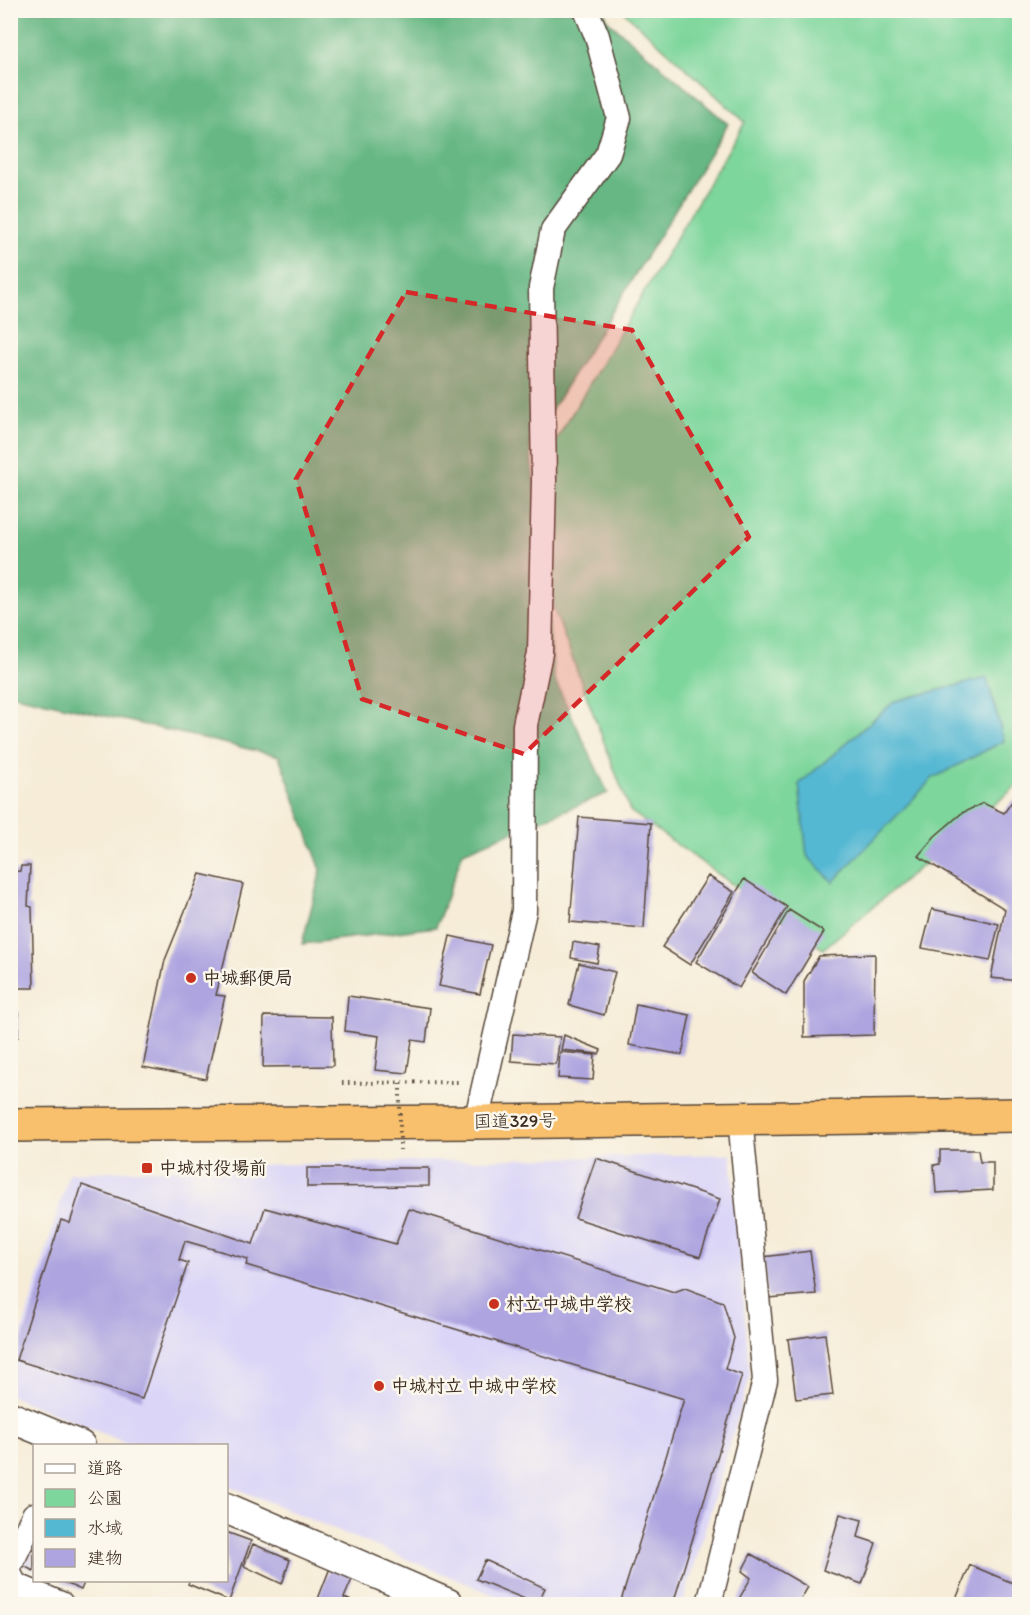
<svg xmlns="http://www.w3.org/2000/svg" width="1030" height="1615" viewBox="0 0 1030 1615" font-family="Itim,'Klee One',sans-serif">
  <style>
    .built { fill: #dbd6f7 }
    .green { fill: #7dd69b; stroke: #5c805c; stroke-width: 1.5 }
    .forest { fill: #66b783; stroke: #507050; stroke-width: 1.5 }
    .water { fill: #54b8d3; stroke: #487178; stroke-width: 1.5 }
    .building { fill: #aea5e0 }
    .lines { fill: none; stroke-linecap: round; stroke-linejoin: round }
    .minor-casing { stroke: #57473a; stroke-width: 27 }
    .tertiary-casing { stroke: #57473a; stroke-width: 33 }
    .trunk-casing { stroke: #57473a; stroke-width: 36 }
    .path { stroke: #57473a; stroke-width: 4; stroke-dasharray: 1.5 4.5; stroke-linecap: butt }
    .minor { stroke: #fff; stroke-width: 24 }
    .tertiary { stroke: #fff; stroke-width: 30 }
    .trunk { stroke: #f8bf6c; stroke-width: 33 }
    .path-bridge { stroke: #57473a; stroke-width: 4; stroke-dasharray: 1.5 4.5; stroke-linecap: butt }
    .marked { fill: #d62828; fill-opacity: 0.2; stroke: #d62828; stroke-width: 4.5; stroke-dasharray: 12 8; stroke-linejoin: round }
    .poi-dot { fill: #c8321e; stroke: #fbf7ec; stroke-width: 2 }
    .labels { text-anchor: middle; stroke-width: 5; stroke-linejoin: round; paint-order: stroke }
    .poi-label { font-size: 18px; font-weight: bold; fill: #3b2a1e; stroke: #fbf7ec; text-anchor: start }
    .street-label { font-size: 18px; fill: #3b2a1e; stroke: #fbf7ec }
  </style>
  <rect width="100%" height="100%" fill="#fbf7ec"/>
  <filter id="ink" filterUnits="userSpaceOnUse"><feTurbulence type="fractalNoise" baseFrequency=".0167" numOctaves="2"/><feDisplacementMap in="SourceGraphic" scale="12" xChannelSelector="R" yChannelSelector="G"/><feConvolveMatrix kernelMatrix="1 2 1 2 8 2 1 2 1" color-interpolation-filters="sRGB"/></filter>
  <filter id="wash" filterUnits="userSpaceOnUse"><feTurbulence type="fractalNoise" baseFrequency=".008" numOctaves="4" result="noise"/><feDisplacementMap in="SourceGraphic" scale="24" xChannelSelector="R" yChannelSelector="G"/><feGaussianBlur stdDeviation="1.35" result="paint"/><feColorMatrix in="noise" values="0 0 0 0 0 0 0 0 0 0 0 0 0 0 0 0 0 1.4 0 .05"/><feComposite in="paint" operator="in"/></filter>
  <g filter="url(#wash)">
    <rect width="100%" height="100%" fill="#f6ecd7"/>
    <path class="built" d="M731,1154L750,1376L683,1604H516L227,1485L226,1446L131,1445L11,1396L10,1373L69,1173L255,1165Z"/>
    <path class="green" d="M623,11H1019V784L823,949L630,811L553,607L551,449L745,122Z"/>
    <path class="forest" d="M11,11H604L608,21L728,124L530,445L554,678L608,793L463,852L436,927L302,944L321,870L279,756L11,694Z"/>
    <path class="water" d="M987,678L1004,741L933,778L833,882L807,856L799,784L895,701Z"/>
    <g id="blocks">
      <path class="building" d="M1013,800L1020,804V981L991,978L1005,909L918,856L935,836L962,813L983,803L1004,813Z
        M579,817L651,823L644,928L570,922Z
        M21,866H30L28,906L32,907L34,988H16V984H10V872L20,871Z
        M200,874L243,884L216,995L225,996L206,1079L143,1067L165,960Z
        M708,876L734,892L690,965L662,947Z
        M744,879L787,907L739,988L696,962Z
        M932,909L999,924L990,961L922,948Z
        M789,910L824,932L786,995L752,973Z
        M450,936L491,945L480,994L439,986Z
        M573,942L600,947L597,963L571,958Z
        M875,954L874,1035L804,1037V981L819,956Z
        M579,963L615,972L604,1015L569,1005Z
        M348,996L430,1008L426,1042L412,1040L407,1073L375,1070L379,1036L345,1031Z
        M636,1004L690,1015L682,1055L629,1045Z
        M10,1012L18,1013V1037L10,1038Z
        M264,1016L332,1017L333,1066L263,1067Z
        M513,1034L560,1037L556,1064L511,1061Z
        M564,1035L601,1050L599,1054L561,1050Z
        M560,1052L595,1055L593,1080L558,1078Z
        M940,1150H978L980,1162H993V1190L936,1193L934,1165L940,1164Z
        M596,1158L720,1199L700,1257L575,1218Z
        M307,1168H429V1186L307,1187Z
        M82,1185L253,1244L265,1208L396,1244L409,1209L674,1292L685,1288L723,1302L734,1338L725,1369L742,1375L673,1604H620L684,1399L246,1265L248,1259L185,1241L179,1260L188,1263L142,1399L16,1360L61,1220L70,1223Z
        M810,1251L816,1294L768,1298L763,1257Z
        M825,1334L833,1395L796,1399L788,1339Z
        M840,1514L862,1520L858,1537L876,1543L862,1584L823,1570Z
        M226,1532L251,1541L229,1601L188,1584L190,1580H226Z
        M32,1544H34V1571L21,1565Z
        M253,1544L290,1560L282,1584L244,1566Z
        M751,1554L808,1587L798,1604H736L751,1578L742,1571Z
        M485,1560L545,1588L537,1604L476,1579Z
        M970,1565L1020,1586V1604H954Z
        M330,1568L353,1577L344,1598L360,1604H316Z
        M58,1580H85L81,1590Z"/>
    </g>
  </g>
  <g filter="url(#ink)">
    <use href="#blocks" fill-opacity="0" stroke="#57473a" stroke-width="1.5"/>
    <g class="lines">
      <defs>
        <path id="minor" d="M476,1122L524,911L525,725L540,653L544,481L541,288L553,230L608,154L619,118L597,36L586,10
          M10,1565L34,1515
          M10,1575L15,1585L61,1604
          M709,1604L765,1380L740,1118"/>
        <path id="tertiary" d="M10,1417L80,1446
          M226,1508L448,1604"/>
        <path id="trunk" d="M10,1125L476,1122L1020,1115"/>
      </defs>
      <use href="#minor" class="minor-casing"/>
      <use href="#tertiary" class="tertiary-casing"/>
      <use href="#trunk" class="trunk-casing"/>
      <path class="path" d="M342,1083L459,1082"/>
      <use href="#minor" class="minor"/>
      <use href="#tertiary" class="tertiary"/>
      <use href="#trunk" class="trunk"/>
      <path class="path-bridge" d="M400,1083V1150"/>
    </g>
  </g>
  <path class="marked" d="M406,292L632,330L749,537L524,754L362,699L296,479Z"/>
  <g class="poi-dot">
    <circle cx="191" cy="978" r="6"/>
    <rect x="141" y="1162" width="12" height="12" rx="3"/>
    <circle cx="494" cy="1304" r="6"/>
    <circle cx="379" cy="1386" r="6"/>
  </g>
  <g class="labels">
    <g class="poi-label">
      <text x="203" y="984">中城郵便局</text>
      <text x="159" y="1174">中城村役場前</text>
      <text x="506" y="1310">村立中城中学校</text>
      <text x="391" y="1392">中城村立 中城中学校</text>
    </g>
    <g class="street-label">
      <text transform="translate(515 1121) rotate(-1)" y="6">国道329号</text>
    </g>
  </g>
  <rect width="1030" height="1615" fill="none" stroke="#fbf7ec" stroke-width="36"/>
  <rect x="33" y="1444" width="195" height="138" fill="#fbf7ec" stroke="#aea59a" stroke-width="1.5"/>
  <rect x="45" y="1464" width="30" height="9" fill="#ffffff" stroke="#aea59a" stroke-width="1.5"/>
  <text x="87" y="1474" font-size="18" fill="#3b2a1e">道路</text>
  <rect x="45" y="1489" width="30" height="18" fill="#7dd69b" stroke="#aea59a" stroke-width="1.5"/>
  <text x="87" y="1504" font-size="18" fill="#3b2a1e">公園</text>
  <rect x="45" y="1519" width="30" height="18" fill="#54b8d3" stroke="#aea59a" stroke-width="1.5"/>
  <text x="87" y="1534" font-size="18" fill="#3b2a1e">水域</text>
  <rect x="45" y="1549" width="30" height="18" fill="#aea5e0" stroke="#aea59a" stroke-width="1.5"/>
  <text x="87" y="1564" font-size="18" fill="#3b2a1e">建物</text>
</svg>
